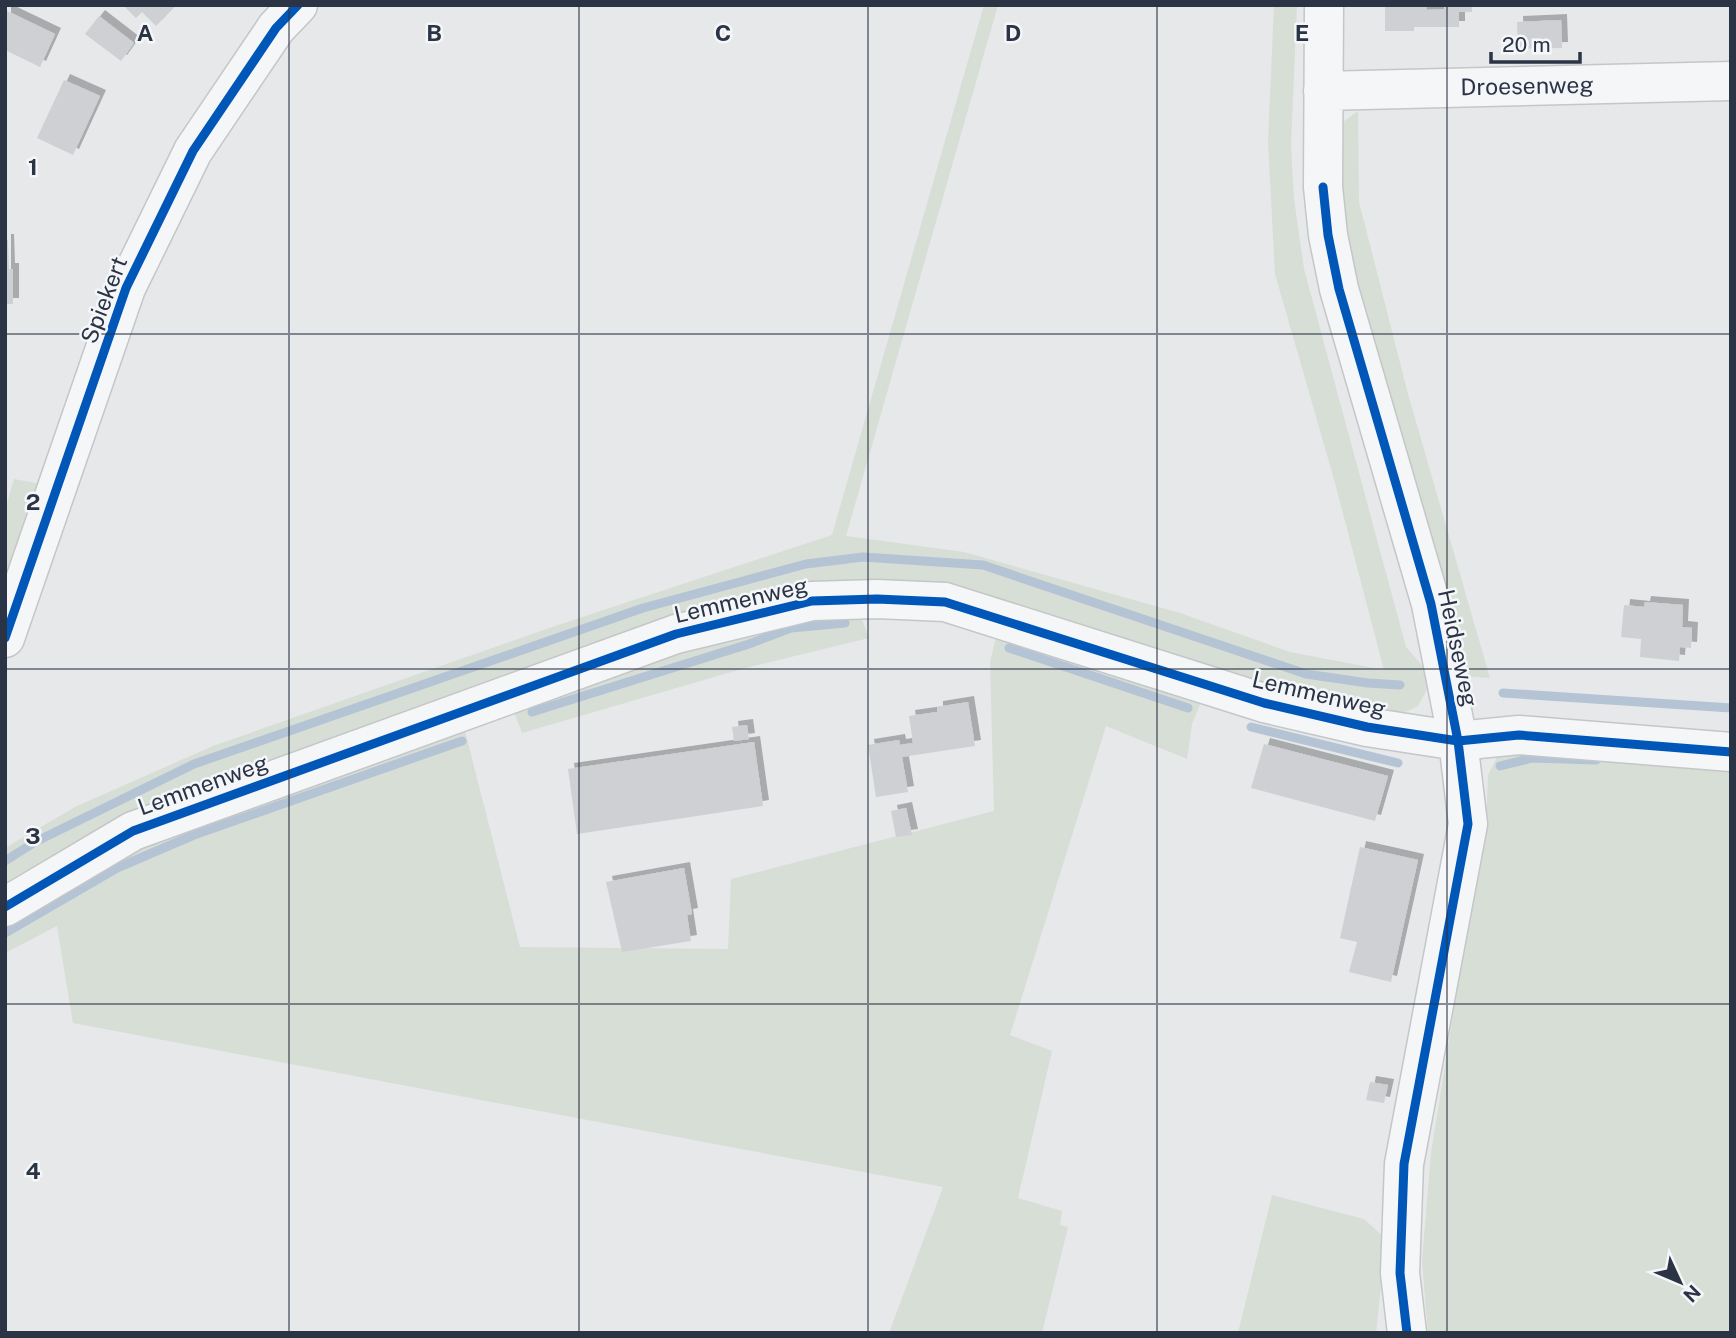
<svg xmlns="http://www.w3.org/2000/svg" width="1736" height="1338" viewBox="0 0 1736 1338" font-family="'Public Sans',sans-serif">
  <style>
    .green { fill: #d6ded6 }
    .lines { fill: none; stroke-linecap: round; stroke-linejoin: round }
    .stream { stroke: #b4c4d5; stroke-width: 9 }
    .building { fill: #ced0d3; filter: url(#shadow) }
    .minor-casing { stroke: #c4c6c8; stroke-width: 41 }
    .minor { stroke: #f5f6f7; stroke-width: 38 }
    .cycleway-casing { stroke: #f4f6f9; stroke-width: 13 }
    .cycleway { stroke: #0057b8; stroke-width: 9 }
    .grid { fill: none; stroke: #2b3445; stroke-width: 2; stroke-opacity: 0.55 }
    .labels { text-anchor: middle; stroke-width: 5; stroke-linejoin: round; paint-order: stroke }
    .street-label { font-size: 23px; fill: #2b3445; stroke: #f4f6f9 }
    .grid-label { font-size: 23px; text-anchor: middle; font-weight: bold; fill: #2b3445; stroke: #f4f6f9; stroke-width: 5; stroke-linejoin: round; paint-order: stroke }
  </style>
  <defs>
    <filter id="shadow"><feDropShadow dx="6" dy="-6" stdDeviation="0" flood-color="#0004"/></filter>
  </defs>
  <rect width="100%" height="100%" fill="#e6e8ea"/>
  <path class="green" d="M984,5H998L846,536L964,552L1180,613L1290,652L1384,670L1335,483L1275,274L1268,142L1274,5H1297L1291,144L1294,199L1304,269L1406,647L1433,678L1418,706L1401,714L836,587L5,892V848L75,807L213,746L555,626L832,535Z
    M1358,111L1359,202L1408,394L1490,678L1461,676L1388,412L1340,219L1342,123Z
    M14,479L41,484L5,593V510Z
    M860,614L869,638L745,668L522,733L513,709L764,624Z
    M998,629L1205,692L1192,724L1187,759L1106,726L1010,1035L1052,1051L1018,1198L1062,1211L1060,1225L1068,1227L1042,1333H889L943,1187L73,1023L57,926L5,953V918L119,856L464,727L520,947L728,949L731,879L994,811L990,662Z
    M1499,753L1731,758V1333H1428L1422,1261L1431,1153L1487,802L1488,775Z
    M1272,1195L1364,1219L1386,1239L1376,1333H1238Z"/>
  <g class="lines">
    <path class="stream" d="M1009,648L1188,708
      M1503,693L1731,708
      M532,712L749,644L791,628L845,623
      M1251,727L1398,763
      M1500,766L1532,758L1596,760
      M5,861L35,842L194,764L643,608L806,564L863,557L983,565L1306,674L1368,683L1400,685
      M5,933L117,868L194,835L462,741"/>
  </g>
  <path class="building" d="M123,5H176L156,26L142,12L136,18Z
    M1385,5H1427V10L1444,9V5H1472V12H1459V27H1414V31H1385Z
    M5,10L55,34L40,67L5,50Z
    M99,16L134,43L121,61L85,34Z
    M1561,20L1562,48L1518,49L1517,22Z
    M64,80L100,96L73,155L37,138Z
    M5,240H8L9,269H13V304H5Z
    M1645,602L1683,605L1682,627L1692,628L1691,648L1680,647L1679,661L1640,657L1641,639L1621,637L1624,605L1644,607Z
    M968,702L975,746L902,757L908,792L876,797L868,745L899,740L900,745L913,743L909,716L937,712V707Z
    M747,725L749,739L734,741L732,727Z
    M754,742L763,806L577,834L568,769Z
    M1264,744L1388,776L1375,821L1251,788Z
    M906,808L912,835L896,837L891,811Z
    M1360,847L1418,860L1391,982L1349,972L1357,942L1340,938Z
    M684,868L692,914L687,915L691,941L622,952L606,882Z
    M1370,1082L1388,1085L1384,1103L1366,1100Z"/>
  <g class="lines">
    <defs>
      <path id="minor" d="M1324,5L1323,187L1328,235L1339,289L1431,604L1458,741L1468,824L1404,1164L1400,1273L1407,1333
        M1323,91L1731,81
        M5,638L126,288L193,151L276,28L298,5
        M5,907L133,831L676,634L812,601L877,599L945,602L1264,703L1367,727L1458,741L1519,735L1731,752"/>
    </defs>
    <use href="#minor" class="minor-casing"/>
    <use href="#minor" class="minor"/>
    <defs>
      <path id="cycleway" d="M1323,187L1328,235L1339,289L1431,604L1458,741L1468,824L1404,1164L1400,1273L1407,1333
        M5,638L126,288L193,151L276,28L298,5
        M5,907L133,831L676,634L812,601L877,599L945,602L1264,703L1367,727L1458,741L1519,735L1731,752"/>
    </defs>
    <use href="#cycleway" class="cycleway-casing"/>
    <use href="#cycleway" class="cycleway"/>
  </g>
  <path class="grid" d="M289,5V1333M579,5V1333M868,5V1333M1157,5V1333M1447,5V1333M5,334H1731M5,669H1731M5,1004H1731"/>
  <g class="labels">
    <g class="street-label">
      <text transform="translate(1527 86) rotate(-1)" y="8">Droesenweg</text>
      <text transform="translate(104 300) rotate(-69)" y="8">Spiekert</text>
      <text transform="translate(741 600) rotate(-13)" y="8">Lemmenweg</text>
      <text transform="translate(1458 648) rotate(78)" y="8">Heidseweg</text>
      <text transform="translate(1319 694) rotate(13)" y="8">Lemmenweg</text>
      <text transform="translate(203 785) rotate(-20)" y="8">Lemmenweg</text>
    </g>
  </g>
  <g class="grid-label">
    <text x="145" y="41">A</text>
    <text x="434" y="41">B</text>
    <text x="723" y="41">C</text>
    <text x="1013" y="41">D</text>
    <text x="1302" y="41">E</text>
    <text x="33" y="175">1</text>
    <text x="33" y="510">2</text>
    <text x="33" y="844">3</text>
    <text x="33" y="1179">4</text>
  </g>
  <rect width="1736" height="1338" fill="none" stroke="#2b3445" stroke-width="14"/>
  <g transform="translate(1680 1282) rotate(134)" stroke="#f4f6f9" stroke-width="5" paint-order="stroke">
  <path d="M0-5L12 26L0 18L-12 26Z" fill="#2b3445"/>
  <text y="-10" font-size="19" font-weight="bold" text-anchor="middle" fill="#2b3445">N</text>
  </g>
  <path d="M1491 52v10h89v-10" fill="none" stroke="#2b3445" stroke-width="3.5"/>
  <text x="1502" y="52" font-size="21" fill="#2b3445" stroke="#f4f6f9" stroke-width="5" paint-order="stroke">20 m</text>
</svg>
